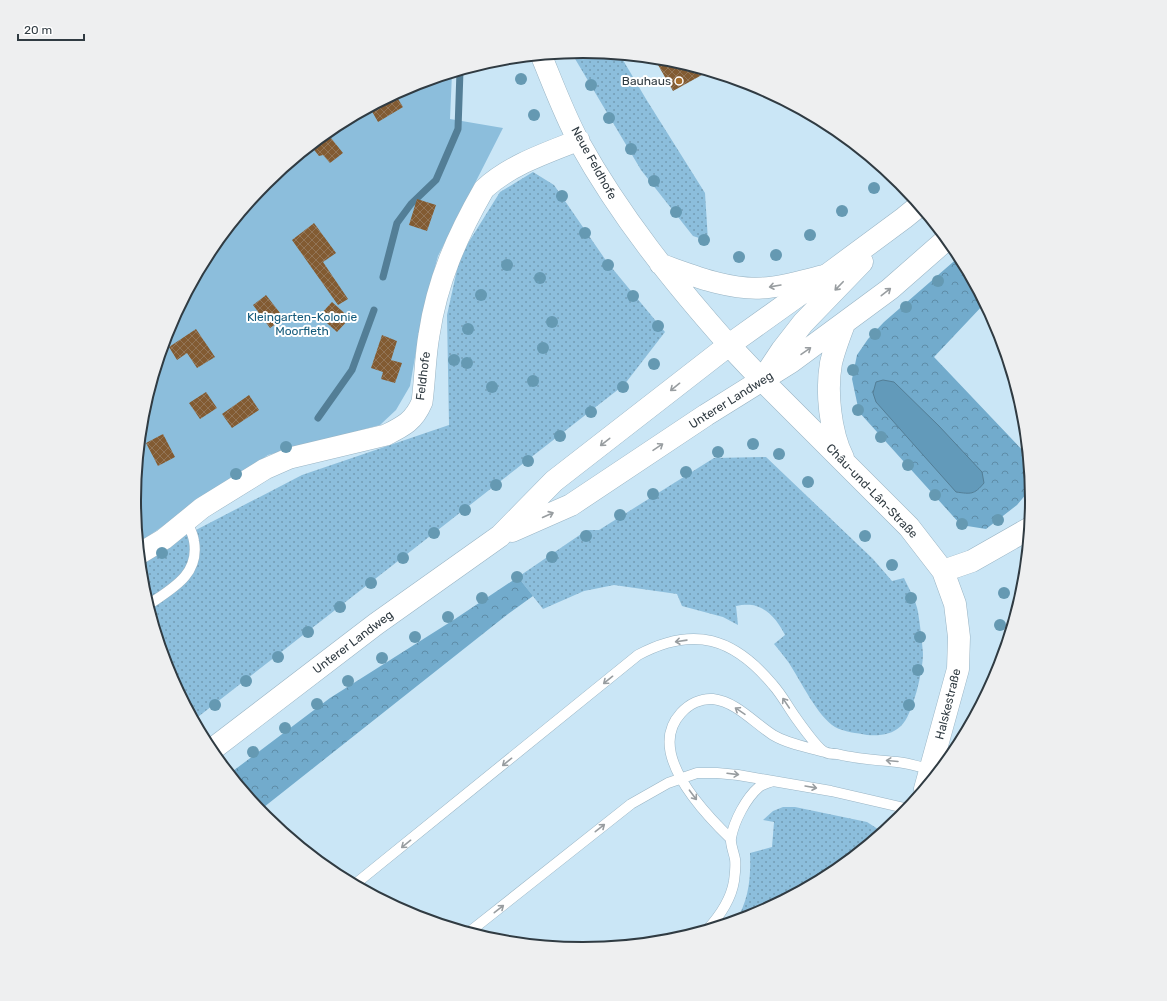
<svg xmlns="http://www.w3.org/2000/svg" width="1167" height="1001" viewBox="0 0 1167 1001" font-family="Rubik,sans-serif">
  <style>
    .grass { fill: url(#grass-dots) }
    .forest { fill: url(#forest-crowns) }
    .green { fill: #8cbedc }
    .water { fill: #629aba; stroke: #537e96 }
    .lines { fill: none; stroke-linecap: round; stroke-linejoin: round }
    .stream { stroke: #537e96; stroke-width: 7 }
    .building { fill: url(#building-cross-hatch) }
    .lane-casing { stroke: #99b4c4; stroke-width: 11 }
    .street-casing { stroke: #99b4c4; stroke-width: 22 }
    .secondary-casing { stroke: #99b4c4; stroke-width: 23 }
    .lane { stroke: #fff; stroke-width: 10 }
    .street { stroke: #fff; stroke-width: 21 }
    .secondary { stroke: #fff; stroke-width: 22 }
    .tree { fill: #6599b2 }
    .oneway { stroke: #989da0 }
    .poi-dot { fill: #a66d2c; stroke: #fff; stroke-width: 1.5 }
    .labels { text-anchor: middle; stroke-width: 4; stroke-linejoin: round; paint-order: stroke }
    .poi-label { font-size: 12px; fill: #303b42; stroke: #fff; text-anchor: end }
    .street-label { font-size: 12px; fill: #303b42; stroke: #fff }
    .park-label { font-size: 12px; fill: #135a7b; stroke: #fff }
    .rim { fill: none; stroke: #303b42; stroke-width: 2 }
  </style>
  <defs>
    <pattern id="grass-dots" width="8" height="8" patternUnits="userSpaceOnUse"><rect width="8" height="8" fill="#8cbedc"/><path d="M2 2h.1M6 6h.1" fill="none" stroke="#739cb4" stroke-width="1.8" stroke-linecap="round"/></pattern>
    <pattern id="forest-crowns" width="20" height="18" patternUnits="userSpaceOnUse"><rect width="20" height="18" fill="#72abcc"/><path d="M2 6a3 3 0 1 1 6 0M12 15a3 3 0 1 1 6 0" fill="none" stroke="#5e8ca7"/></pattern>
    <pattern id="building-cross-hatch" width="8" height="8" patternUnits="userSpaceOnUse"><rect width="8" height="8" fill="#825b32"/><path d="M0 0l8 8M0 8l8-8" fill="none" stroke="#927557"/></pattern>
  </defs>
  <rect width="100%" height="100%" fill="#cae6f6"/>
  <path class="grass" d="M584,51L620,55L646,99L705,193L708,241L693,236L641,170L571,52Z
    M533,172L554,185L607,262L665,332L624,385L194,720L168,672L143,588L140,559L302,475L449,425L447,315L460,256L500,192Z
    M766,457L873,559L892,581L904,578C909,589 916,600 918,612C920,625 922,640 923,654C923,670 913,715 901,726C891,735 880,736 867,735C857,733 844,732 835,727C818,717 800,680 789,663C784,656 779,650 774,644L785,635C779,623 770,610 756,606C750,604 742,605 736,606L738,625L723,617L682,606L677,594L614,585L584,591L543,609L518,577L587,530H599L714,458Z
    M783,807H795L867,822L884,833L833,874L755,916L735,922C749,901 751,877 750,853L772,847L774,822L763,820L773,811Z"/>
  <path class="forest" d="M960,256L985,303L934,357L1027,455H1028L1032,487L1017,505L986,529L961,525L859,412L852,379L857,355L868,339L884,322Z
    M518,577L533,596L508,614L259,811L229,774L330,698L455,619Z"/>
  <path class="green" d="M452,73L450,119L503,128L438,256L423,311L410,386L396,410L380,425L268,455L138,543L134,500L143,413L168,328L210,251L266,182L334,127L412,85Z"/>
  <path class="water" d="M883,380L894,382L939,426L982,472L984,483C974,495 971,494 956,492L876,402L873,393L876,382Z"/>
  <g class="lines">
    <path class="stream" d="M383,277L397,223L411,204L436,180L458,129L460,71
      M318,418L352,370L374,310"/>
  </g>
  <path class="building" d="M654,58L671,60L709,71L673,91Z
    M395,94L403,107L378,122L370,108Z
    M327,133L343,153L330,163L323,155L319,156L311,146Z
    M417,199L436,205L427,231L409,225Z
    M314,223L336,253L323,262L348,299L338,305L292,240Z
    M266,295L284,318L270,328L253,305Z
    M332,302L350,318L337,332L319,316Z
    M196,329L215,357L197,368L187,353L177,360L169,347Z
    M382,335L397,341L391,360L402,363L395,383L381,379L383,372L371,368Z
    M206,392L217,408L200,419L189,403Z
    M249,395L259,410L232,428L222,414Z
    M163,434L175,457L158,466L146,443Z"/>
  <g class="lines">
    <defs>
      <path id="lane" d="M148,605C171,589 200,575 194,541C193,534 189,527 187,521
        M731,839C703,812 645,752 681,713C689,704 701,698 713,699C737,702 754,723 773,735C788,744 807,747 825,752
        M354,885L638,655C694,625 734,638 773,685C782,695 788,707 796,718C801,725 818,749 825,752C829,754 834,754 837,754C857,759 877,760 897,762C908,763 919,767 930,769
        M706,931C719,917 731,900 734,881C735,873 736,866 735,859C734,853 730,844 731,838C734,821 746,798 759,787C763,784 768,783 773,781
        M468,933L631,804L668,783L697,773H717L738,775L831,791L909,809"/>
      <path id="street" d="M541,55C553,84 564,114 579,142C620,216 673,282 729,345
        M660,264C692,275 727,290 762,288C784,287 805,280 826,275
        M139,554L164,539L202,508L265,469L290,458L386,435C404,426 414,421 422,402C425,380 425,357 429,335C437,281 457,236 484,189C510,165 546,153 579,140"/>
      <path id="secondary" d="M729,345L762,380L909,527L943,571L955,604L959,637L958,669L925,789
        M766,374L782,350L803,323L862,262
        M843,458C830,432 826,391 831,363C834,350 839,337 844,324
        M512,531L571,505L706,415L791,362L890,289L947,239
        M943,571L972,561L1030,528
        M210,751L376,624L500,536L554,481L729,345L827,275L904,218L920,205"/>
    </defs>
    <use href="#lane" class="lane-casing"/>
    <use href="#street" class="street-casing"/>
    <use href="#secondary" class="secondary-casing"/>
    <use href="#lane" class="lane"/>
    <use href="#street" class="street"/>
    <use href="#secondary" class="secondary"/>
  </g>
  <g class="tree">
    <circle cx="521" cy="79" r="6"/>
    <circle cx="591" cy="85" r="6"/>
    <circle cx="534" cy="115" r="6"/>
    <circle cx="609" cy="118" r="6"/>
    <circle cx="631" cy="149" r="6"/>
    <circle cx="654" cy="181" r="6"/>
    <circle cx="874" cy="188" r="6"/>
    <circle cx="562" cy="196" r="6"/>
    <circle cx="842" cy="211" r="6"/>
    <circle cx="676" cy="212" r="6"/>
    <circle cx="585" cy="233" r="6"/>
    <circle cx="810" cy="235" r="6"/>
    <circle cx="704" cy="240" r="6"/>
    <circle cx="776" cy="255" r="6"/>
    <circle cx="739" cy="257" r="6"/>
    <circle cx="507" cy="265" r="6"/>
    <circle cx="608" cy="265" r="6"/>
    <circle cx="540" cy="278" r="6"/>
    <circle cx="938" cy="281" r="6"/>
    <circle cx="481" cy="295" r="6"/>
    <circle cx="633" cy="296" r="6"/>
    <circle cx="906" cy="307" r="6"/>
    <circle cx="552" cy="322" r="6"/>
    <circle cx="658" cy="326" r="6"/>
    <circle cx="468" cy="329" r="6"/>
    <circle cx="875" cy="334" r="6"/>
    <circle cx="543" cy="348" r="6"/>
    <circle cx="454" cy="360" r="6"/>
    <circle cx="467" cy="363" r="6"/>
    <circle cx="654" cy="364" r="6"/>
    <circle cx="853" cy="370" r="6"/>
    <circle cx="533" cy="381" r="6"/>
    <circle cx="492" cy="387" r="6"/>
    <circle cx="623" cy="387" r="6"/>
    <circle cx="858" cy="410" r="6"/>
    <circle cx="591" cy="412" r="6"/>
    <circle cx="560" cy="436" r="6"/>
    <circle cx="881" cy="437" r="6"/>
    <circle cx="753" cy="444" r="6"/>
    <circle cx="286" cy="447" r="6"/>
    <circle cx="718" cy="452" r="6"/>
    <circle cx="779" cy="454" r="6"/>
    <circle cx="528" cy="461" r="6"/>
    <circle cx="908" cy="465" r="6"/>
    <circle cx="686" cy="472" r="6"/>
    <circle cx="236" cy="474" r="6"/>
    <circle cx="808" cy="482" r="6"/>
    <circle cx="496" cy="485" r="6"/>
    <circle cx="653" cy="494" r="6"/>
    <circle cx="935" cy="495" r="6"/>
    <circle cx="465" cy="510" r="6"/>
    <circle cx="620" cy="515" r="6"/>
    <circle cx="998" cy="520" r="6"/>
    <circle cx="962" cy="524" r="6"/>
    <circle cx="434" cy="533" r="6"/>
    <circle cx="586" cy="536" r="6"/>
    <circle cx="865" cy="536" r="6"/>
    <circle cx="162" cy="553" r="6"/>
    <circle cx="552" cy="557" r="6"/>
    <circle cx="403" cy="558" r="6"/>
    <circle cx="892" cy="565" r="6"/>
    <circle cx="517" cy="577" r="6"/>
    <circle cx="371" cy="583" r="6"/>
    <circle cx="1004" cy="593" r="6"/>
    <circle cx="482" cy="598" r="6"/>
    <circle cx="911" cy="598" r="6"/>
    <circle cx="340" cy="607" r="6"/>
    <circle cx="448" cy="617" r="6"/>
    <circle cx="1000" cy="625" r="6"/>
    <circle cx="308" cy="632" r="6"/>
    <circle cx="415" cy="637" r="6"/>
    <circle cx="920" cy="637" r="6"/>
    <circle cx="278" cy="657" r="6"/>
    <circle cx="382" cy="658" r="6"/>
    <circle cx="918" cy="670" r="6"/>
    <circle cx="246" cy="681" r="6"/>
    <circle cx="348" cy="681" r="6"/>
    <circle cx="317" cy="704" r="6"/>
    <circle cx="215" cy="705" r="6"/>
    <circle cx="909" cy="705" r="6"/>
    <circle cx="285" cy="728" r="6"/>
    <circle cx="253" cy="752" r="6"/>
  </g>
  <defs><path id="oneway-shaft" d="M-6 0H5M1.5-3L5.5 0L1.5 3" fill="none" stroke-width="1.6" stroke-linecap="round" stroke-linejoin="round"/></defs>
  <g class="oneway">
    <use href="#oneway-shaft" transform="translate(775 286) rotate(170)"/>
    <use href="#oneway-shaft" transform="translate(839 286) rotate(134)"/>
    <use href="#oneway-shaft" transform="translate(886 292) rotate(-38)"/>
    <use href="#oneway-shaft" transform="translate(806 351) rotate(-35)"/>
    <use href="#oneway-shaft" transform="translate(675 387) rotate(141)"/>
    <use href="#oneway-shaft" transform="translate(605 442) rotate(142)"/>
    <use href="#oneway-shaft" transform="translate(658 447) rotate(-34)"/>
    <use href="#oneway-shaft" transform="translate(548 515) rotate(-24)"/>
    <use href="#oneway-shaft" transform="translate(681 641) rotate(172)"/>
    <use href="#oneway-shaft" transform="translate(608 680) rotate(141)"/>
    <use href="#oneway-shaft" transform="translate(786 703) rotate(-124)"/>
    <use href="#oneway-shaft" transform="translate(740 711) rotate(-146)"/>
    <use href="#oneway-shaft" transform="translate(892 761) rotate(-175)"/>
    <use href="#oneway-shaft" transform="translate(507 762) rotate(141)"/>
    <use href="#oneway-shaft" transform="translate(733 774) rotate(7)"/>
    <use href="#oneway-shaft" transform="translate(811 787) rotate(10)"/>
    <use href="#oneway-shaft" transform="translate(693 795) rotate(53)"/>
    <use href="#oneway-shaft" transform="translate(600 828) rotate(-38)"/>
    <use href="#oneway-shaft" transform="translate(406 844) rotate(141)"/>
    <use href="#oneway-shaft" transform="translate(499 909) rotate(-38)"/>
  </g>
  <circle class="poi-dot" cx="679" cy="81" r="4"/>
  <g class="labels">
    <g class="poi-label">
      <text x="671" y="85">Bauhaus</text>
    </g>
    <g class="street-label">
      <text transform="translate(594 163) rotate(61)" y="4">Neue Feldhofe</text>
      <text transform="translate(423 376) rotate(-83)" y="4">Feldhofe</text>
      <text transform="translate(731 400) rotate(-32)" y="4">Unterer Landweg</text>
      <text transform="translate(872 491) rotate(46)" y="4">Châu-und-Lân-Straße</text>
      <text transform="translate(353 642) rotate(-37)" y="4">Unterer Landweg</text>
      <text transform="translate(948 704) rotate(-76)" y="4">Halskestraße</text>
    </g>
    <g class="park-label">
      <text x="302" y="321">Kleingarten-Kolonie<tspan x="302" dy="14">Moorfleth</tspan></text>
    </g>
  </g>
  <path d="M0 0H1167V1001H0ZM141 500a442 442 0 1 1 884 0a442 442 0 1 1-884 0Z" fill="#eeeff0" fill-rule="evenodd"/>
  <path class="rim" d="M141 500a442 442 0 1 1 884 0a442 442 0 1 1-884 0Z"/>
  <path d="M18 34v6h66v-6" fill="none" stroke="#303b42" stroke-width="2"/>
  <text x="24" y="34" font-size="12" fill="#303b42" stroke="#ffffff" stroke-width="3" paint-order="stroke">20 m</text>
</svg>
